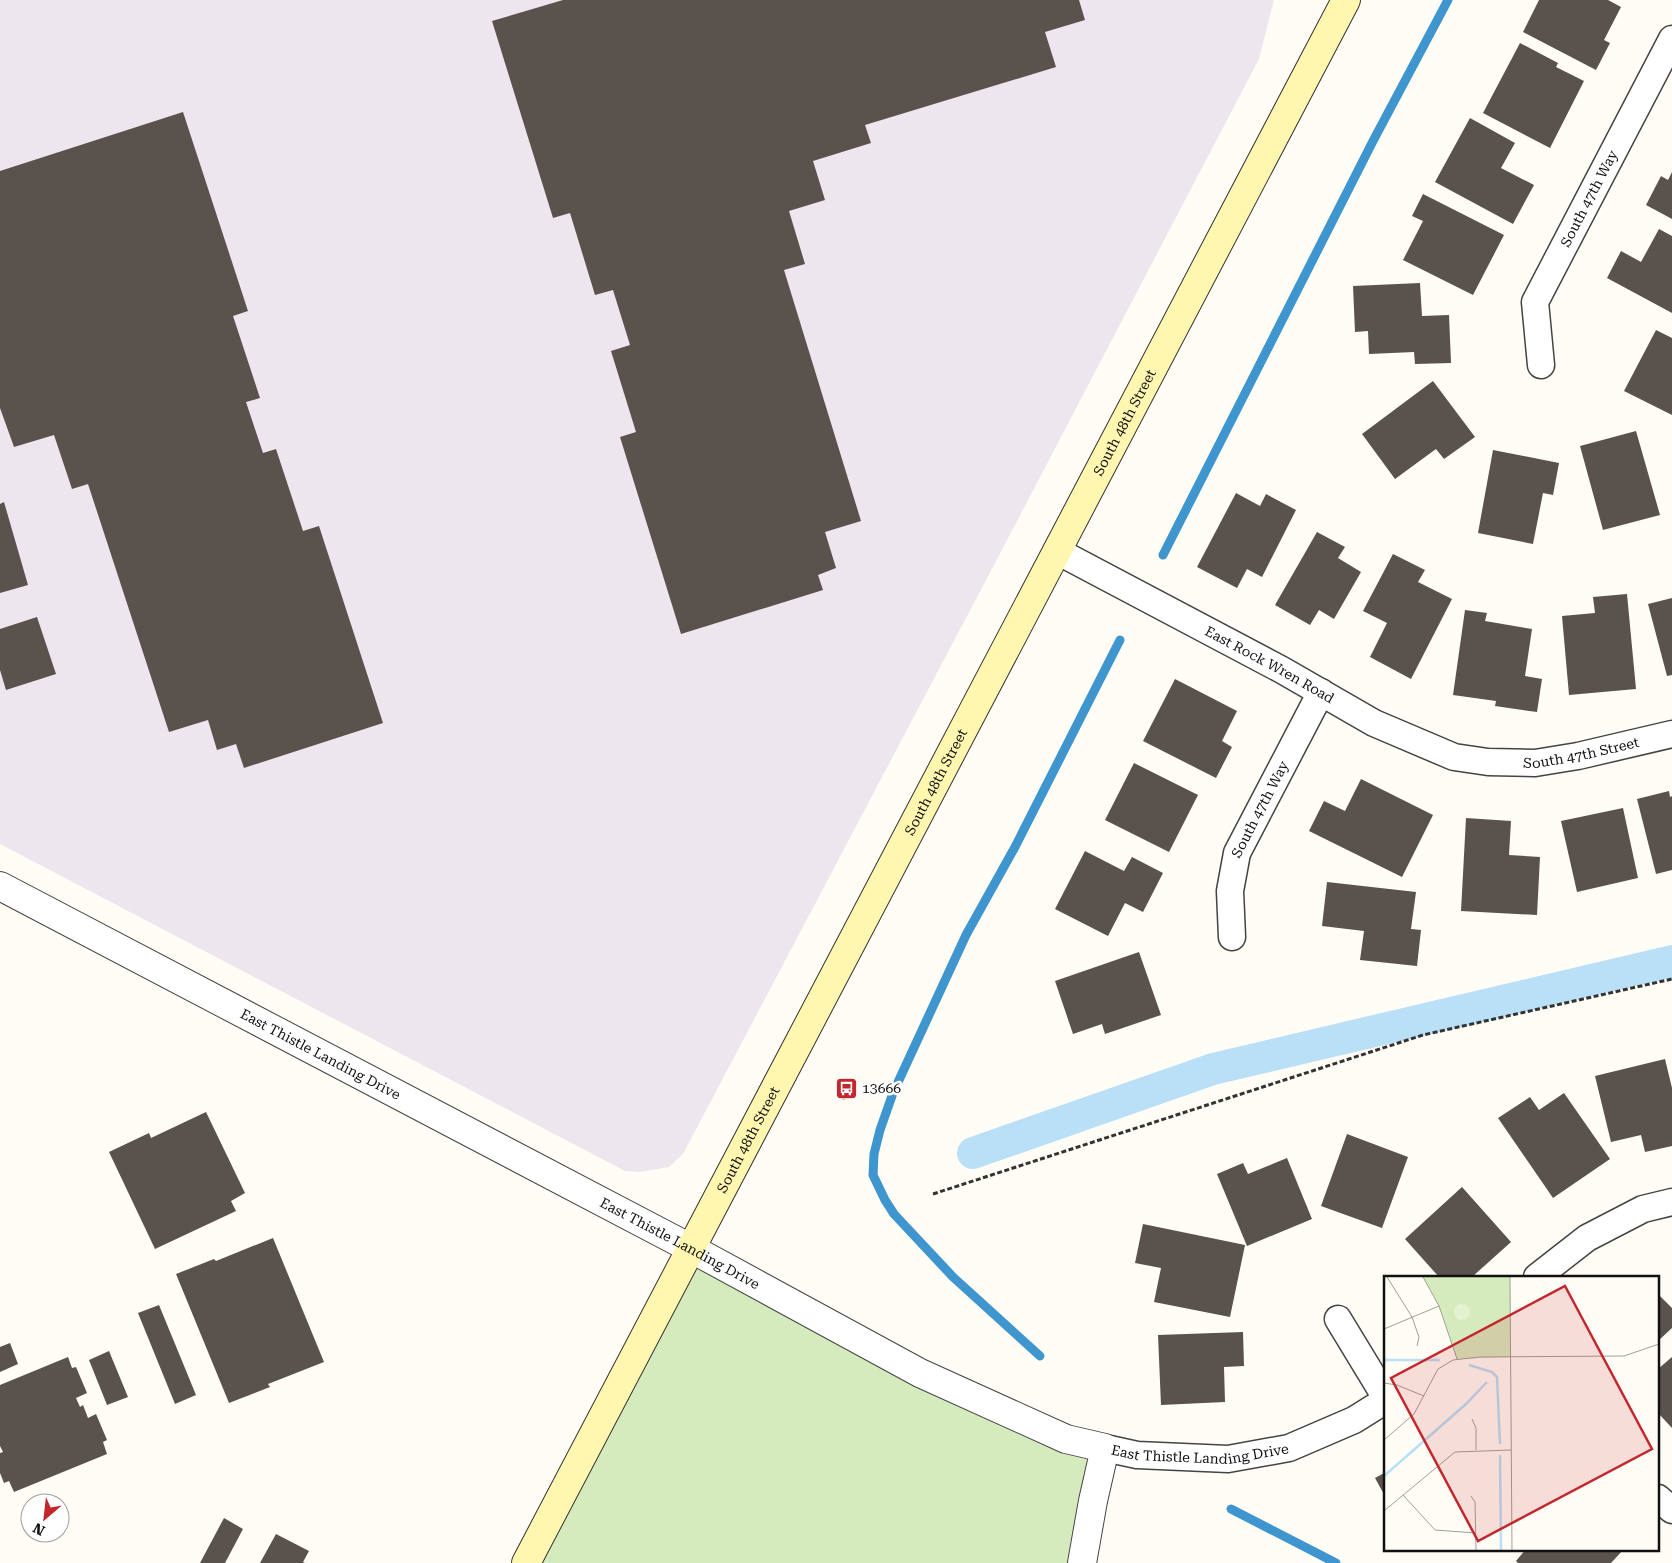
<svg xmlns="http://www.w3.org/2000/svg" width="1672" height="1563" viewBox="0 0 1672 1563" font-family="'Roboto Serif',serif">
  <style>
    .industrial { fill: #eee6ef }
    .green { fill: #d5ebbd }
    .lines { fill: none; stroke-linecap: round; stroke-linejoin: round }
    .stream { stroke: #3f96cf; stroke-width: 9 }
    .canal { stroke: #b9e0f7; stroke-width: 32 }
    .building { fill: #5a524d }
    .minor-casing { stroke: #444; stroke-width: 29 }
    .tertiary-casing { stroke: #444; stroke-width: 30 }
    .secondary-casing { stroke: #333; stroke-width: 30 }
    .path { stroke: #333; stroke-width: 3; stroke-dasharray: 5 2.5; stroke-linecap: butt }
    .minor { stroke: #fff; stroke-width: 26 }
    .tertiary { stroke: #fff; stroke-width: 28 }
    .secondary { stroke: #fff6b0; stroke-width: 28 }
    .labels { text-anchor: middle; stroke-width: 5; stroke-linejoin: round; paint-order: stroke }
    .street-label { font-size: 14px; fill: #111; stroke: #fff }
    .poi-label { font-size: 14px; fill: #111; stroke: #fff; text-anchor: start }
    .inset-river { fill: none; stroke: #b9e0f7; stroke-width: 2.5 }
    .inset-road { fill: none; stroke: #a09f9a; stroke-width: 1 }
    .view { fill: #c4262e; fill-opacity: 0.15; stroke: #c4262e; stroke-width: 2.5 }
    .inset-edge { fill: none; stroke: #111; stroke-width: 2.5 }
  </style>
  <rect width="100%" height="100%" fill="#fffdf5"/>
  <path class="industrial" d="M0,0H1274L1259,59L994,565L683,1154L669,1167L640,1172L625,1171L0,844Z"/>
  <path class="green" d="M692,1249L1105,1448L1082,1563H526Z"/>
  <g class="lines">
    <path class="stream" d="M1163,555L1373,141L1448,0
      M1040,1356L953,1277L894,1214L885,1200L873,1175L874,1154L880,1130L893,1093L966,935L1015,847L1120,640
      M1231,1509L1336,1563"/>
    <path class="canal" d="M973,1153L1213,1069L1672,961"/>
  </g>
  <path class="building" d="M563,0H1079L1085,20L1045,32L1056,67L865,125L871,143L813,161L825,200L789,211L805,264L784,270L861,521L825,532L836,568L818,575L823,590L681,634L620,437L636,432L611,351L630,345L613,290L595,295L570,213L553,218L492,21Z
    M1539,0H1608L1621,7L1604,40L1610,43L1596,70L1523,32Z
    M1520,43L1558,63L1556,67L1584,81L1550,148L1483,113Z
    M183,112L248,311L233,316L260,398L246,402L263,453L276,449L303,531L319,526L383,723L244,768L236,744L217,750L208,720L169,732L88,484L72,489L54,435L14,447L0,408V171Z
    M1470,118L1515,143L1501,168L1534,185L1513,224L1435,182Z
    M1672,172V219L1646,205L1661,176L1668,180Z
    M1423,194L1504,235L1473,295L1403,260L1423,221L1412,216Z
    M1659,229L1672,236V313L1607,278L1621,251L1641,262Z
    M1420,283L1422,316L1449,315L1451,363L1415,364L1414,352L1369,354L1368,331L1355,332L1353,286Z
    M1656,330L1672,338V415L1624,391Z
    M1433,381L1475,437L1444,459L1436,449L1395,479L1362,434Z
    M1636,431L1660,515L1603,530L1580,446Z
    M1493,450L1559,463L1553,495L1543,493L1533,544L1478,533Z
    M1236,493L1260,506L1266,494L1296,510L1262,577L1247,569L1237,588L1197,567Z
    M4,502L28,585L0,593V504Z
    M1317,532L1345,547L1338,558L1361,572L1334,619L1319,610L1310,625L1275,605Z
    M1393,554L1425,570L1418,582L1452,599L1411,679L1370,657L1387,623L1363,611Z
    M1627,594L1636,689L1569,695L1562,616L1595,613L1593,597Z
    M1672,598V675L1667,676L1648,604Z
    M1465,610L1487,613L1485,621L1532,629L1525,676L1542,679L1537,712L1495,706L1496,701L1453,695Z
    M37,617L56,674L6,690L0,670V629Z
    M1175,679L1237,711L1222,741L1232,747L1216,778L1143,741Z
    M1134,763L1198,795L1169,852L1105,820Z
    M1361,779L1433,815L1402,877L1309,831L1324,801L1345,811Z
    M1669,791L1670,797L1672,796V870L1656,874L1637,799Z
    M1623,808L1638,878L1577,892L1561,821Z
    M1466,818L1511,821L1509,855L1540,857L1537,915L1461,911Z
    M1085,851L1124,871L1132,857L1163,873L1143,912L1125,903L1108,936L1055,909Z
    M1327,882L1416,892L1411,929L1421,930L1417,966L1360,960L1364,931L1322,926Z
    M1139,952L1161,1015L1105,1034L1102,1024L1073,1034L1055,981Z
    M1665,1059L1672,1088V1146L1645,1152L1641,1135L1611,1142L1595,1076Z
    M846,1083L851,1086L844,1100L839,1097Z
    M1564,1093L1610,1159L1553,1198L1498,1118L1530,1097L1539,1110Z
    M206,1112L245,1193L231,1201L236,1211L155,1249L109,1152L149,1133L151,1138Z
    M1347,1134L1408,1157L1382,1228L1321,1206Z
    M1287,1158L1312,1219L1247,1246L1217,1174L1243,1163L1248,1174Z
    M1462,1187L1511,1242L1472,1277H1439L1405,1239Z
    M1143,1224L1245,1245L1230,1317L1154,1302L1161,1268L1135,1263Z
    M273,1238L324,1362L268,1384L270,1387L229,1403L176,1274L214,1259L216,1261Z
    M1658,1294L1672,1308V1328L1658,1341Z
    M159,1305L196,1395L175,1404L138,1313Z
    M1243,1332L1244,1366L1224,1367L1225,1402L1161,1405L1158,1335Z
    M10,1343L18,1364L0,1372V1347Z
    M109,1351L128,1397L107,1405L89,1360Z
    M68,1357L72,1368L76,1367L87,1393L76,1398L80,1407L83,1405L88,1418L96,1414L107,1440L103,1442L107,1454L14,1492L9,1481L4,1483L0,1473V1453L3,1452L0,1446V1385Z
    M1672,1357V1428L1658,1413V1369Z
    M1386,1472V1498L1375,1478Z
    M224,1518L243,1529L225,1563H200Z
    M276,1534L309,1551L303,1562L305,1563H260Z
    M1526,1549H1624L1611,1563H1518L1516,1561Z"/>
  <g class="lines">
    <defs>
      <g id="minor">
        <path id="s1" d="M1541,365L1535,302L1672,39"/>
        <path id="s2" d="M1057,551L1282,670L1374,723L1454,757L1488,762L1535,763L1578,756L1672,734"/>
        <path id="s3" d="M1232,937L1230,891L1237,853L1321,692"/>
        <path d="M1537,1277L1587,1238L1643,1209L1672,1202"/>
        <path d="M1338,1319L1386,1398"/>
        <path id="s4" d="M1105,1448L1137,1455L1228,1459L1289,1448L1354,1420L1386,1400"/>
        <path d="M1658,1498L1672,1510"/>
      </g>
      <g id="tertiary">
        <path id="s5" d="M0,886L692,1249L920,1373L1066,1439L1105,1448L1093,1501L1082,1563"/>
      </g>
      <g id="secondary">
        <path id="s6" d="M526,1563L1346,0"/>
      </g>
    </defs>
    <use href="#minor" class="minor-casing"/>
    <use href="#tertiary" class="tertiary-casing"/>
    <use href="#secondary" class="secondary-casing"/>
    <path class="path" d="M933,1194L1423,1035L1672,979"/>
    <use href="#minor" class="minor"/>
    <use href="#tertiary" class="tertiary"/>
    <use href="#secondary" class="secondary"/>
  </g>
  <defs>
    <symbol id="bus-square" viewBox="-11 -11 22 22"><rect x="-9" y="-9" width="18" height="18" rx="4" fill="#c4262e" stroke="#fff"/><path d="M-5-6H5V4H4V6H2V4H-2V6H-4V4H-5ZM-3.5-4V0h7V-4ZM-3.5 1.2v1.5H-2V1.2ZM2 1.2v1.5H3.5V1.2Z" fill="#fff"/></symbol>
  </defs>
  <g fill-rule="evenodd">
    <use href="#bus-square" x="834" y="1076" width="25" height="25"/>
  </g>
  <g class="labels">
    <g class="street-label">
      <text dy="5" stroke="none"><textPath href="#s1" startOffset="180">South 47th Way</textPath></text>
      <text dy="5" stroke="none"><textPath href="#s6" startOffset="1288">South 48th Street</textPath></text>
      <text dy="5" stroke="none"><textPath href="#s2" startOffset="241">East Rock Wren Road</textPath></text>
      <text dy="5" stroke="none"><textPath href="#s2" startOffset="576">South 47th Street</textPath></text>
      <text dy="5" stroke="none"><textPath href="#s6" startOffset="882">South 48th Street</textPath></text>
      <text dy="5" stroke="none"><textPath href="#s3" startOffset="134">South 47th Way</textPath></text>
      <text dy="5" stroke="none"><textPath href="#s5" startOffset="362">East Thistle Landing Drive</textPath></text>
      <text dy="5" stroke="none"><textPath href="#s6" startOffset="478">South 48th Street</textPath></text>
      <text dy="5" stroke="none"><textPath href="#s5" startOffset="768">East Thistle Landing Drive</textPath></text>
      <text dy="5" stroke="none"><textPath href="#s4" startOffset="96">East Thistle Landing Drive</textPath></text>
    </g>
    <g class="poi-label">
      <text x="862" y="1093">13666</text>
    </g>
  </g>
  <g transform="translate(1384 1276)">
    <rect width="275" height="275" fill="#fffdf5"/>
    <path d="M39,1H126L127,81L73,83L55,30Z" fill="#d5ebbd"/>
    <path d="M70 36a8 8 0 1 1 16 0a8 8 0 1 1-16 0Z" fill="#e6f2cf"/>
    <path class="inset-river" d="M0,84H56M85,89L108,96L113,101L116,168M116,179L117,274M0,200L82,128L103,106"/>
    <path class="inset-road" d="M3,1L28,41L35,61L33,70M39,1L55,30L73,83M126,1L128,274M0,53L55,30M0,107L13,109L40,120M88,143L92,152V174M0,164L30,138L54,93L69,84L96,81L240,80L275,68M19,219L51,254L92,257M87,220L91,226L92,274M0,235L71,176L127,174"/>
    <path class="view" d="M181,10L268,173L94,265L7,102Z"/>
    <rect width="275" height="275" class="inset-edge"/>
  </g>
  <g transform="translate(45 1518) rotate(208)"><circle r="24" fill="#ffffff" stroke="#a0a0a0"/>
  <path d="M0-4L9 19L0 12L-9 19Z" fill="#c4262e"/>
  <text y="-8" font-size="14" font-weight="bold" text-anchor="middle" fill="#111111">N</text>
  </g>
</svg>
